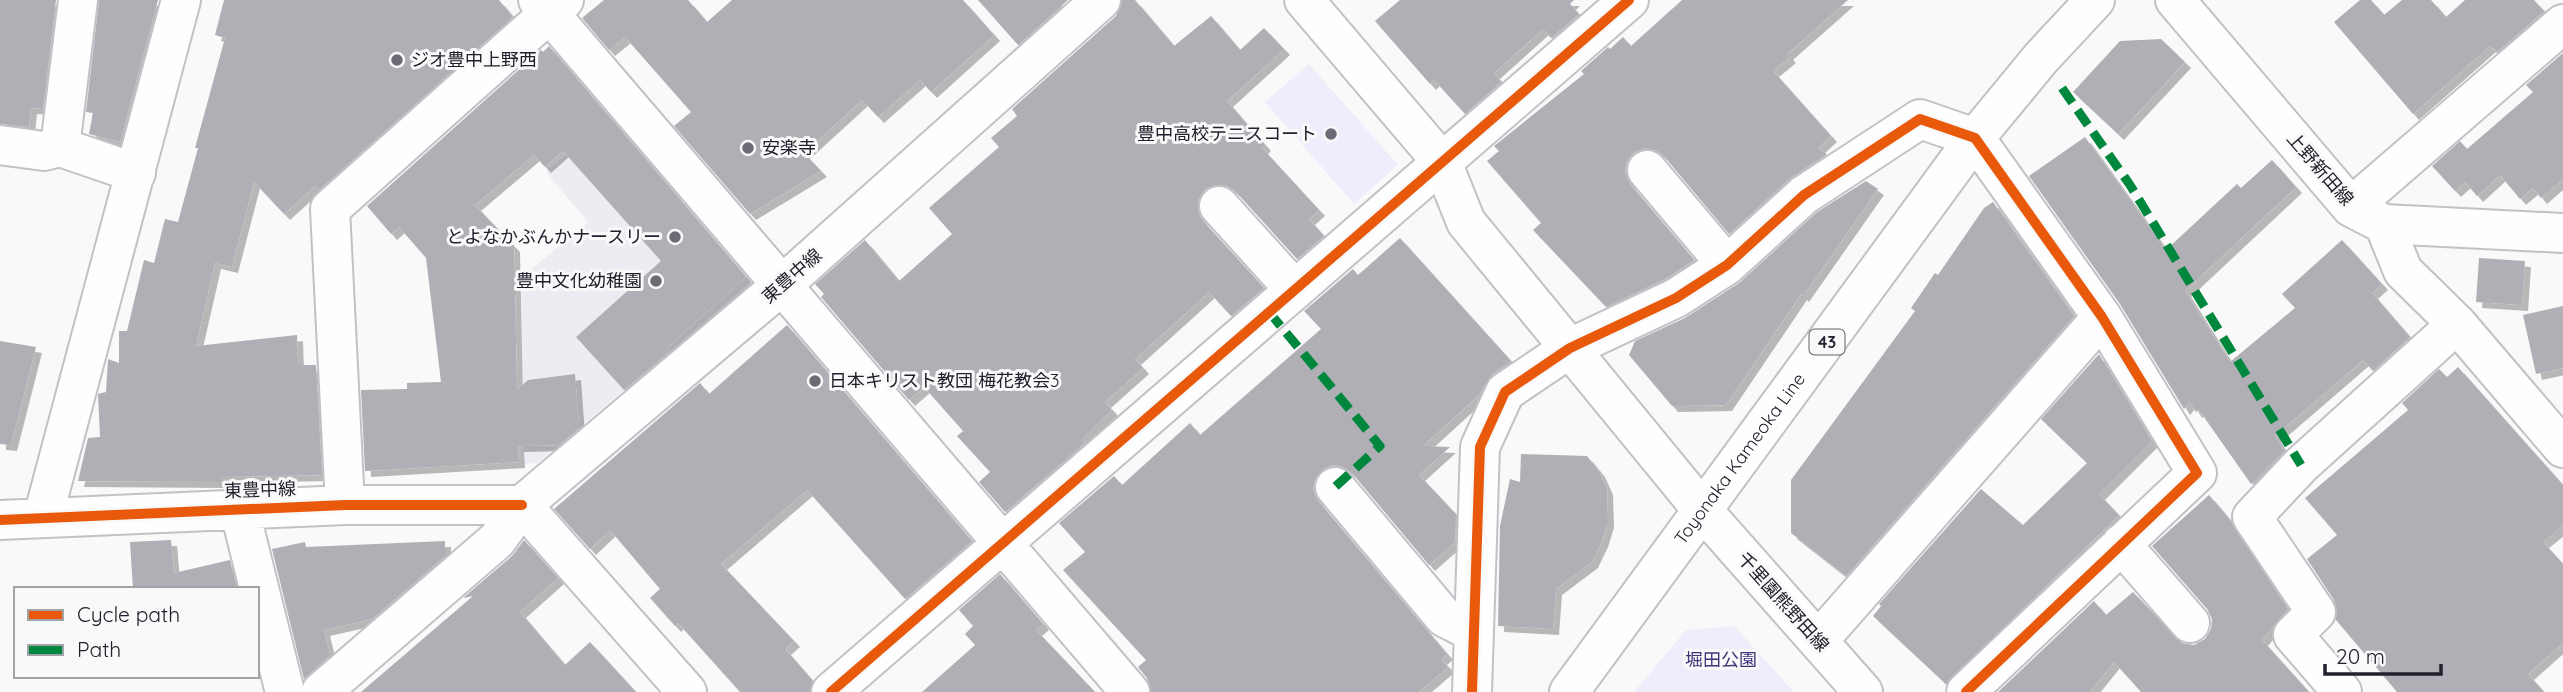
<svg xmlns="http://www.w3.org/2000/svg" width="2563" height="692" viewBox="0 0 2563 692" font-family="Quicksand,'Noto Sans JP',sans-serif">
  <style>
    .built { fill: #edecf2 }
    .green { fill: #eeedfb }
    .building { fill: #afafb5; filter: url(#shadow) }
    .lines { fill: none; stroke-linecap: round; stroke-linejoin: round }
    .minor-casing { stroke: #c1c1c7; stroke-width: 42 }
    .major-casing { stroke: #c1c1c7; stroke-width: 42 }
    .minor { stroke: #fefefe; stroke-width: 38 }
    .major { stroke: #fefefe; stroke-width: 38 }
    .quiet { stroke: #00873e; stroke-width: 9; stroke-dasharray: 18 9; stroke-linecap: butt }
    .cycleway-casing { stroke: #f9f9f9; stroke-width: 15 }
    .cycleway { stroke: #e8590c; stroke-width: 10 }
    .poi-dot { fill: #6d6c74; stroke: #f9f9f9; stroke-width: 2.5 }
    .labels { text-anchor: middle; stroke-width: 6; stroke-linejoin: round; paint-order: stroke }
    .shield { fill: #f9f9f9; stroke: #62616a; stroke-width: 2 }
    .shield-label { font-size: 16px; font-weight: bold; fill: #21202d }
    .poi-label { font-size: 18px; fill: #21202d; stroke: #f9f9f9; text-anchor: start }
    .street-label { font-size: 18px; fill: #21202d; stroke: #f9f9f9 }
    .park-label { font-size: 18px; fill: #40357a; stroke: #f9f9f9 }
  </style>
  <defs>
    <filter id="shadow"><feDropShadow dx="6" dy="6" stdDeviation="0" flood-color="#0004"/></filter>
  </defs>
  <rect width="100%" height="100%" fill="#f9f9f9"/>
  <path class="built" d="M619,110L759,275L538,463L524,464L521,278L588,222L546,172Z"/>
  <path class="green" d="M1309,64L1398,165L1354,204L1265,102Z
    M1734,626L1794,692H1634L1686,630Z"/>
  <path class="building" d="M0,0H56L43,109L31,108L29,127L0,124Z
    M99,0H158L120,142L89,134L93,113L86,112Z
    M224,0H499L513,17L319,190L315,186L284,214L254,182L232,267L215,263L196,346L297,335L298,365H316L322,475L221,477V482L78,481L88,438L100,437L98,394L106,392L108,359L119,363V331H127L144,260L154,263L165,219L178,222L198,148H195L225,38L215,35Z
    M604,0H688L707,22L732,0H963L994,35L931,92L920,80L878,117L862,100L804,153L821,171L750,214L674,126L691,112L625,37L609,50L582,18Z
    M978,0H1068L1018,45Z
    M1122,0H1135L1174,46L1211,16L1240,50L1264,28L1284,49L1227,101L1265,145L1262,148L1319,210L1309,219L1324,236L1297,259L1235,191L1226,185H1215L1205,189L1198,200V211L1202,220L1264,288L1231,316L1209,292L1135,359L1143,368L1105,402L1112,410L1082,440L1085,443L1005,512L979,482L990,472L957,436L963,431L924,387L909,400L821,297L824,294L815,284L865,240L899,281L952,234L929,208L999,147L991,138L1017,116L1012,109L1116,16Z
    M1400,0H1574L1570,4L1579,14L1551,38L1543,29L1494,73L1501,82L1465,114L1434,80L1430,84L1375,21Z
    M1682,0H1848L1787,54L1790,57L1773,71L1831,136L1818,148L1827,154L1789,179L1729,234L1663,155L1655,150L1644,148L1633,153L1626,163L1625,173L1630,184L1694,260L1665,279L1606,307L1533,230L1541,223L1487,161L1499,151L1494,146L1584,74L1581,71L1608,47L1610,49L1623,37L1631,46Z
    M2360,0H2371L2384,15L2402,0H2431L2446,17L2465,0H2534L2544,11L2497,52L2490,46L2413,114L2334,22Z
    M2161,39L2185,62L2118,134L2073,92L2120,41Z
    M549,46L746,277L667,348L670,351L624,390L576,337L661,261L563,151L545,167L534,155L475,205L514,246L517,390L528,380L575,374L579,428L559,445L518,446L519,462L365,471L361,390L407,389V383L441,382L426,258L399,227L391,234L367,206L541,50L543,52Z
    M2563,53V179L2541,198L2533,188L2520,199L2500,175L2477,196L2465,182L2455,191L2432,166L2460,141L2467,149L2533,92L2526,85Z
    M2085,137L2166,250L2237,184L2241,188L2272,160L2296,187L2185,291L2230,362L2295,308L2282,294L2342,240L2382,284L2372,293L2410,337L2373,371L2363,360L2275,436L2284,451L2251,484L2199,410L2196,412L2190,402L2184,409L2120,304L2029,176Z
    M1866,181L1878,189L1803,296L1801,294L1726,405L1672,406L1629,355L1635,341L1685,318L1739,283L1817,212Z
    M1993,202L2074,316L1846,576L1791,533V480L1915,311L1911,308L1935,273L1938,275L1984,208Z
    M1400,238L1511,361L1492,374L1479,395L1423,446L1450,447L1419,475L1456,514L1455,542L1429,565L1352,473L1343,467L1332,465L1322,470L1315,479L1313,490L1318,501L1447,654L1441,659L1448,667L1419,692H1151L1147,678L1138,667L1146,660L1063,570L1085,552L1059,523L1114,476L1122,485L1190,423L1200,435L1321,329L1304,311L1353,269L1358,275Z
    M2479,258L2525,261L2522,305L2476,302Z
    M2563,306V368L2536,374L2523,315Z
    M787,325L972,541L905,599L807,490L721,564L794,641L785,649L813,681L810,692H740L678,623L675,626L650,598L660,589L610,530L590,549L554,509L700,383L709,394Z
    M0,341L36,347L11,445L0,444Z
    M2099,354L2152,441L2099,494L2119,515L1946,684L1873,616L1881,606L1879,604L1981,489L2023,525L2087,463L2041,419Z
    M2458,367L2563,485V526L2543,542L2563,564V643L2528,674L2544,692H2397L2336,620L2334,600L2307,559L2337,535L2305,498L2408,410L2402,403L2439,369L2447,377Z
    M1521,454L1587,456L1599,471L1607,489L1608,522L1602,541L1592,562L1556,589L1553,629L1498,626L1500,526L1510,479L1520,482Z
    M2209,495L2230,520L2288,609L2262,640L2309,692H2141L2114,662L2090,692H1998L2094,601L2106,615L2133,592L2182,643L2194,645L2205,639L2211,629L2212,619L2207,609L2152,546Z
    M171,540L174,573L230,560L237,589H133L130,542Z
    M524,540L558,578L520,612L565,665L590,642L636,692H361L473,596L463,598L512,556Z
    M445,541V556L372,619L324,630L330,655L304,679L272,549L305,542L306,547Z
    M1000,574L1043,624L1036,630L1095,692H922L975,645L965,634L973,626L959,610Z"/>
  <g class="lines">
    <defs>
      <path id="minor" d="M78,0L60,147L136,173
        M538,0L1130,692
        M1304,0L1442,162L1466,222L1704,512L1863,692
        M2175,0L2351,207L2384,224L2563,233
        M0,145L44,151L60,147
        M1647,170L1727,265
        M1219,206L1295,290
        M2351,207L2563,24
        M2384,224L2403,271L2457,324L2563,448
        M1335,487L1444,617L1473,632
        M345,505L330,209L564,0
        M522,505L687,692
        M239,508L285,692
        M43,517L181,0
        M0,520L345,505H522
        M2121,544L2190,623
        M1818,641L2102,317
        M321,692L497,540L522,505L782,285L1101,0
        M831,692L1629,0
        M1472,692L1480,447L1505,392L1570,348L1676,298L1727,265L1804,195L1920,119L1975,138L2102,317L2197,473L1966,692
        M2342,692L2293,635L2316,612L2252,517L2301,465L2457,324"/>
      <g id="major">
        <path id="s1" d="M1569,692L1975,138L2041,58L2095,0"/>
      </g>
    </defs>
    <use href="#minor" class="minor-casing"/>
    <use href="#major" class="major-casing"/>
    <use href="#minor" class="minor"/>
    <use href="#major" class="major"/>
    <path class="quiet" d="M2062,88L2130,185L2301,465
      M1269,312L1380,446L1335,487"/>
    <defs>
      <path id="cycleway" d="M0,520L345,505H522
        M831,692L1629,0
        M1472,692L1480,447L1505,392L1570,348L1676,298L1727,265L1804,195L1920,119L1975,138L2102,317L2197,473L1966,692"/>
    </defs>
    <use href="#cycleway" class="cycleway-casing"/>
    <use href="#cycleway" class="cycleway"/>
  </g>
  <g class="poi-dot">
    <circle cx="397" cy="60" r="7"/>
    <circle cx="1331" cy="134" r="7"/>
    <circle cx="748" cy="148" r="7"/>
    <circle cx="675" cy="237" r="7"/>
    <circle cx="656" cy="281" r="7"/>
    <circle cx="815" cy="381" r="7"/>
  </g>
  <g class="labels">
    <rect class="shield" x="1809.5" y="329.5" width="35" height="25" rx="5"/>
    <g class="shield-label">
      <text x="1827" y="348">43</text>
    </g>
    <g class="poi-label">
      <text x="411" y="66">ジオ豊中上野西</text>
      <text x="1317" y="140" text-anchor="end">豊中高校テニスコート</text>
      <text x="762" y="154">安楽寺</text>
      <text x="661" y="243" text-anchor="end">とよなかぶんかナースリー</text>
      <text x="642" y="287" text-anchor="end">豊中文化幼稚園</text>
      <text x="829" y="387">日本キリスト教団 梅花教会3</text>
    </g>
    <g class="street-label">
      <text transform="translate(2320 169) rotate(49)" y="6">上野新田線</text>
      <text transform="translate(792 276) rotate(-41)" y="6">東豊中線</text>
      <text dy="6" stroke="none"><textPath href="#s1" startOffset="289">Toyonaka Kameoka Line</textPath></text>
      <text transform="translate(260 490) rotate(-2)" y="6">東豊中線</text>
      <text transform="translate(1783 602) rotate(48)" y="6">千里園熊野田線</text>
    </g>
    <g class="park-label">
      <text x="1721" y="666">堀田公園</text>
    </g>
  </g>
  <rect x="14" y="587" width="245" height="91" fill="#f9f9f9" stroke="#a3a2a7" stroke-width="2"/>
  <rect x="28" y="610" width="35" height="10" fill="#e8590c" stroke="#a3a2a7" stroke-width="2"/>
  <text x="77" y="622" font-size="21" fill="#21202d">Cycle path</text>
  <rect x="28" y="645" width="35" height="10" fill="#00873e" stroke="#a3a2a7" stroke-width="2"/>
  <text x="77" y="657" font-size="21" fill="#21202d">Path</text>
  <path d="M2325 664v10h116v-10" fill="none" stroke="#21202d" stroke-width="3.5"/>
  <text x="2336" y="664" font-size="21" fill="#21202d" stroke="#f9f9f9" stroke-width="5" paint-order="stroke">20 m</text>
</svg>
